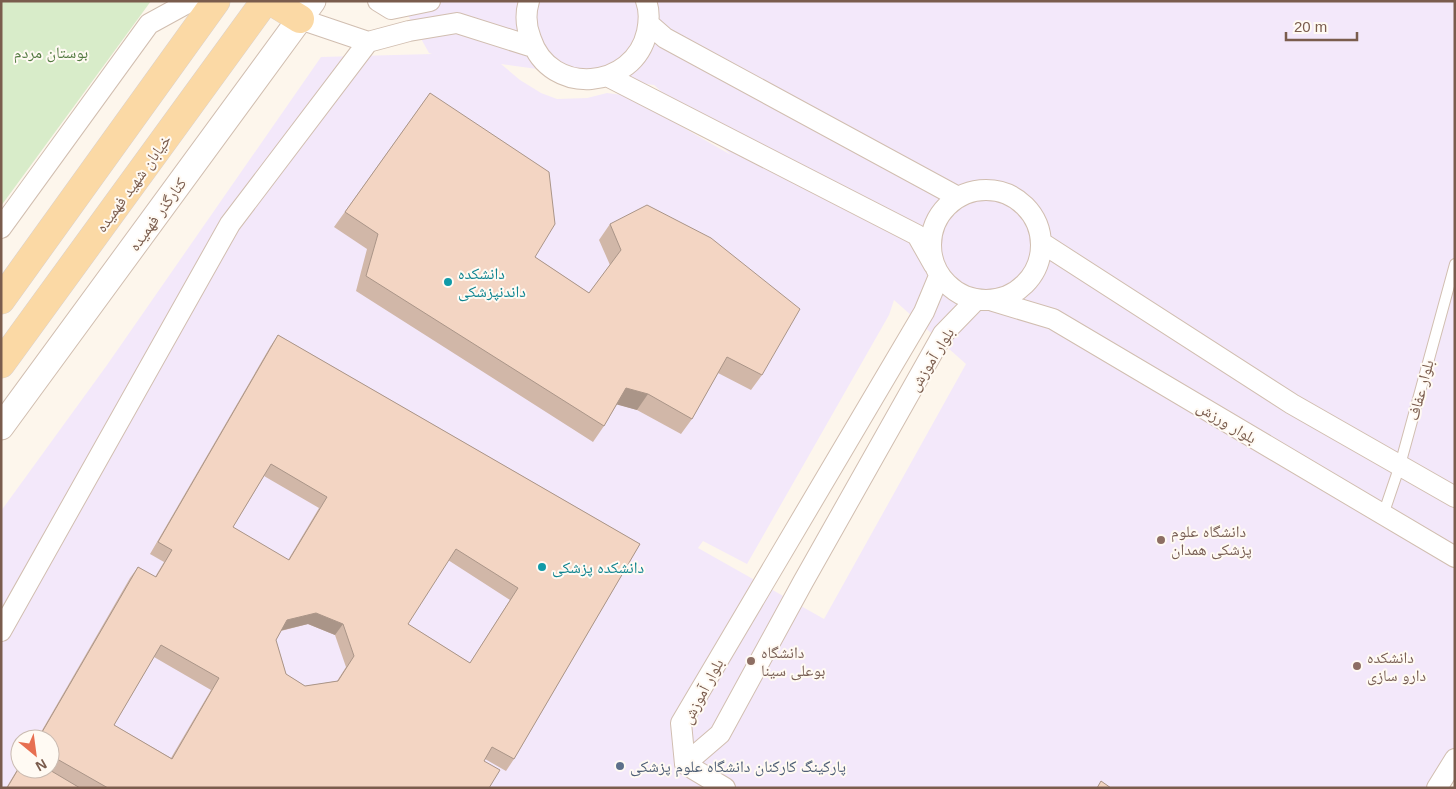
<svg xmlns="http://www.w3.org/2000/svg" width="1456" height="789" viewBox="0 0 1456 789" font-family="Arial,'Noto Naskh Arabic',sans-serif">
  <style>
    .education { fill: #f3e8fa; fill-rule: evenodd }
    .green { fill: #d8ecc9 }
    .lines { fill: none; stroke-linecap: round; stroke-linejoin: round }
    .service-casing { stroke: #d1beb0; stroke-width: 12 }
    .minor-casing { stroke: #d1beb0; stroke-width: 22 }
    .tertiary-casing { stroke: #d1beb0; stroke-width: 27 }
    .primary-casing { stroke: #dad1cd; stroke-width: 29 }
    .service { stroke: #fff; stroke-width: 10 }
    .minor { stroke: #fff; stroke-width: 20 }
    .tertiary { stroke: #fff; stroke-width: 25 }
    .primary { stroke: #fbd9a5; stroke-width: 28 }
    .wall { fill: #d1b7a8; fill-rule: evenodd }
    .shaded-wall { fill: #aa9588 }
    .building { fill: #f3d5c3; stroke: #aa9588; fill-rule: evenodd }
    .culture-dot { fill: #0f9aa8; stroke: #fffaf3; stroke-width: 2 }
    .education-dot { fill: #8d6e63; stroke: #fffaf3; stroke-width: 2 }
    .service-dot { fill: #5c6f8a; stroke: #fffaf3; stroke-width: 2 }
    .labels { text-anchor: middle; stroke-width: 4; stroke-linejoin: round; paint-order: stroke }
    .park-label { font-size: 16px; fill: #537a41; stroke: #fffaf3 }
    .street-label { font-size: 16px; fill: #7a5c4d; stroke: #fffaf3 }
    .culture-label { font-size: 16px; fill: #0d838f; stroke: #fffaf3; text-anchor: start }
    .education-label { font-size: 16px; fill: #785e54; stroke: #fffaf3; text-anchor: start }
    .service-label { font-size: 16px; fill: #4e5e75; stroke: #fffaf3; text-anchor: start }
  </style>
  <rect width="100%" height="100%" fill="#fdf6ec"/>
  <path class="education" d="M400,1H1455V758L1437,788H1V511L107,365L321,57L432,54L429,53ZM501,64L654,85L731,155L651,109L623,95L607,93L587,98L557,99L541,93L520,80ZM894,300L966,364L824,619L698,548L703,541L747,564L889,315ZM20,739H50V769H20Z"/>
  <path class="green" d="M1,1H151L1,206Z"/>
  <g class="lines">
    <defs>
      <path id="service" d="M1383,515L1400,465L1455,264"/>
      <path id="minor" d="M378,1L391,9L430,1
        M529,1C525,14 526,27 531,39C550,97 634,90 647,32C649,22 650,11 646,1
        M300,19L368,42L409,31L457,23L533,47
        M649,24L665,38L958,197
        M607,76L917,235L934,265
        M931 245a55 55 0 1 1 110 0a55 55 0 1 1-110 0Z
        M1,228L149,24L191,1
        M1042,243L1292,404L1455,497
        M993,301L1053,319L1455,557
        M1,631L230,224L368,42
        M685,764L681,723L924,312L939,276
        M685,764L720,734L803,582L943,334L976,300
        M685,764L725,788
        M1437,788L1455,759"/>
      <path id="tertiary" d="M1,427L313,1"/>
      <path id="primary" d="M271,1L300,19
        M1,300L216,1
        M1,364L265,1"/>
    </defs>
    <use href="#service" class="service-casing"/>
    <use href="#minor" class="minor-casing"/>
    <use href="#tertiary" class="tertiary-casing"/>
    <use href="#primary" class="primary-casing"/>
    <use href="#service" class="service"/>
    <use href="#minor" class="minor"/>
    <use href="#tertiary" class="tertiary"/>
    <use href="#primary" class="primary"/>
  </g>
  <path class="wall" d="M430,93L535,257L589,293L610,265L599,240L610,224L762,375L751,390L718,373L692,419L681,434L637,410L617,404L604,426L593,442L356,291L367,249L334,227Z
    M278,335L640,544L514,759L506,771L485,759L484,761L489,788H6L20,765V769H50V739H37L130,578L138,567L155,577L164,562L150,554L270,347ZM264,476L319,508L288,560L233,527ZM448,560L510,600L470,663L408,624ZM308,624L335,635L346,667L337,681L305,686L286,674L276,640L281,631ZM154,657L211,690L171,758L114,725Z"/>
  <path class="shaded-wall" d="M626,388L648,394L637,410L615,404Z
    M316,613L343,624L335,635L308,624L279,631L287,620Z"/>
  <path class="building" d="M430,93L549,172L555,224L535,257L589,293L621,250L610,224L647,205L711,238L800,309L762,375L727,357L692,419L648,394L626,388L604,426L366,276L378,234L345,212Z
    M278,335L640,544L514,759L492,747L484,761L500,770L489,788H108L50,755V739H38L138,567L156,577L172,550L158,542ZM271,464L327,497L289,560L233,527ZM456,549L518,588L470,663L408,624ZM316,613L343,624L354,656L338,681L305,686L286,674L276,640L287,620ZM161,645L219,678L172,759L114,725Z
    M20,766V769H48L80,788H7Z
    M1101,781L1111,788H1097Z"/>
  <g class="culture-dot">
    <circle cx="448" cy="282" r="5"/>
    <circle cx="542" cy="567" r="5"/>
  </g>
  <g class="education-dot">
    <circle cx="1161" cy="540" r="5"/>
    <circle cx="751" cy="661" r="5"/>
    <circle cx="1357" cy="666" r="5"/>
  </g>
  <circle class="service-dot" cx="620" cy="766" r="5"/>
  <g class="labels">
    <g class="park-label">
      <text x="51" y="58">بوستان مردم</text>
    </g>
    <g class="street-label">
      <text transform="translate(133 183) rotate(-54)" y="6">خیابان شهید فهمیده</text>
      <text transform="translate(157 214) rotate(-54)" y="6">کنارگذر فهمیده</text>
      <text transform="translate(931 359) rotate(-58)" y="6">بلوار آموزش</text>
      <text transform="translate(1420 390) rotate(-75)" y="6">بلوار عفاف</text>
      <text transform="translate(1227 422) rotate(31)" y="6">بلوار ورزش</text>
      <text transform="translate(702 691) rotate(-62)" y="6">بلوار آموزش</text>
    </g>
    <g class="culture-label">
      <text x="458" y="279">دانشکده<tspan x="458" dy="18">داندنپزشکی</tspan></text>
      <text x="552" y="573">دانشکده پزشکی</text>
    </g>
    <g class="education-label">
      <text x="1171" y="537">دانشگاه علوم<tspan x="1171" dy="18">پزشکی همدان</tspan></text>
      <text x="761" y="658">دانشگاه<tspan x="761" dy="18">بوعلی سینا</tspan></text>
      <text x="1367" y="663">دانشکده<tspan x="1367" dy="18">دارو سازی</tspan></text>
    </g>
    <g class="service-label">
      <text x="630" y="772">پارکینگ کارکنان دانشگاه علوم پزشکی</text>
    </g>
  </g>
  <rect width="1456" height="789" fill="none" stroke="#7a5c4d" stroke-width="5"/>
  <g transform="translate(35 754) rotate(151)"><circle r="24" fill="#fffaf3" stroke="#cabbb1"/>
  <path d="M0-4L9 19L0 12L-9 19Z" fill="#e76f51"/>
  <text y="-8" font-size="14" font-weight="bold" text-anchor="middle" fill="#7a5c4d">N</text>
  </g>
  <path d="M1286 32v8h71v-8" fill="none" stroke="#7a5c4d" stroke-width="2.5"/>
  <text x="1294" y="32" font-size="15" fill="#7a5c4d" stroke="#fffaf3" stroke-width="4" paint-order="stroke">20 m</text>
</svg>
